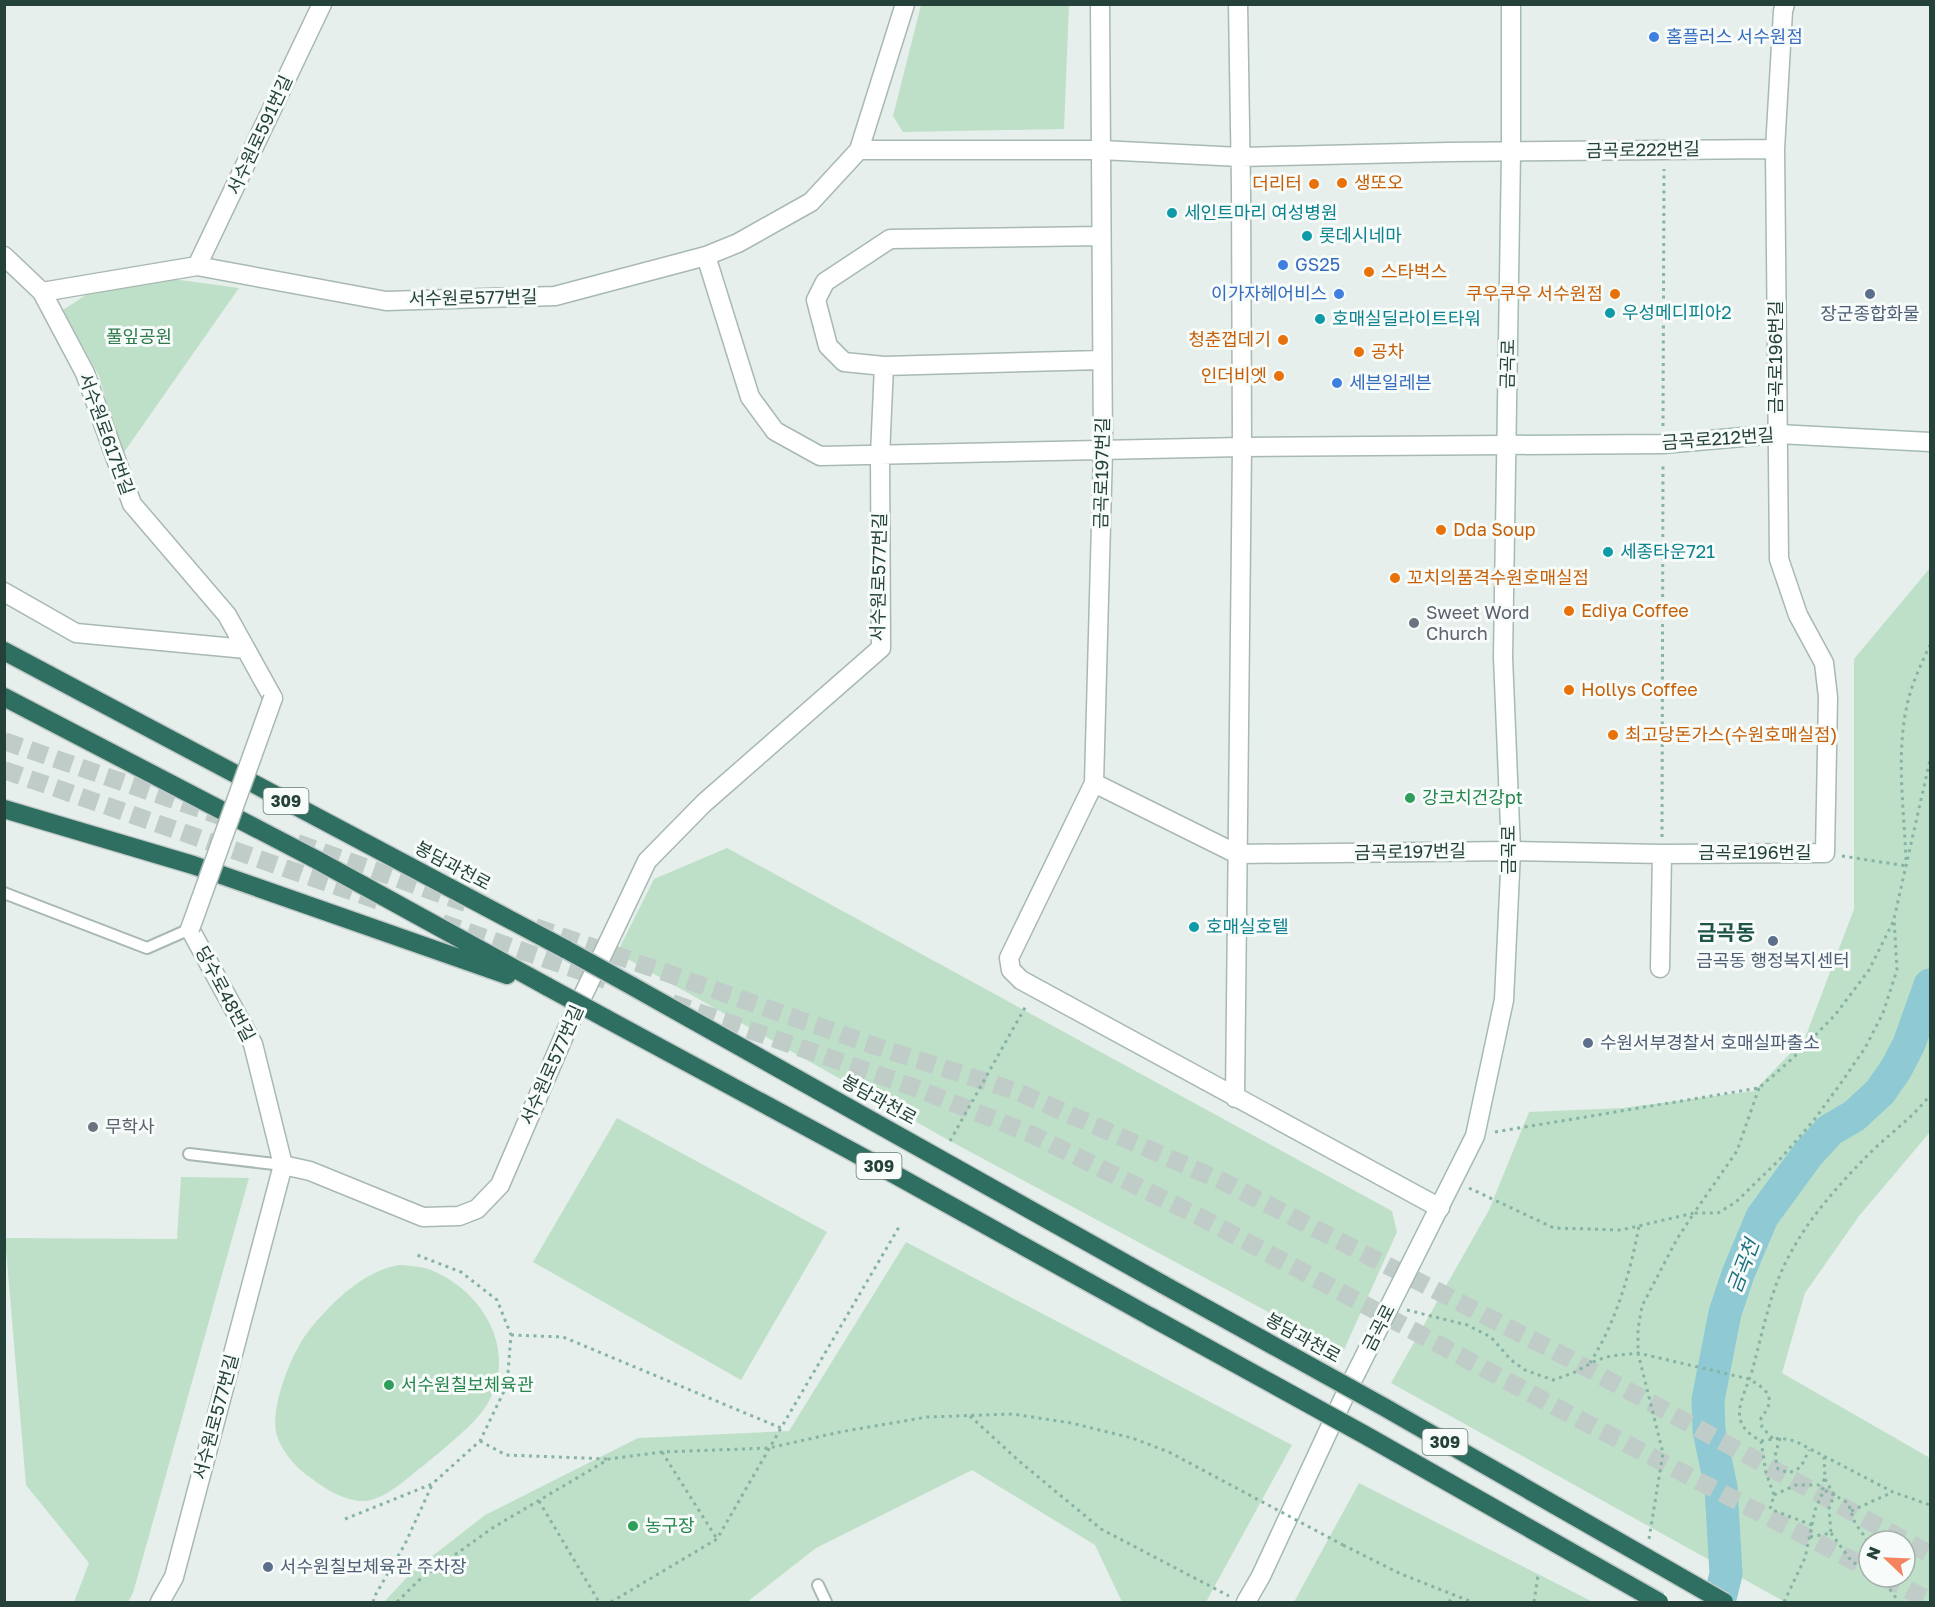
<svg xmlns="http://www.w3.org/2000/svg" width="1935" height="1607" viewBox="0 0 1935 1607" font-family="'Golos Text','Noto Sans KR',sans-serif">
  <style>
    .green { fill: #bfe0c8; fill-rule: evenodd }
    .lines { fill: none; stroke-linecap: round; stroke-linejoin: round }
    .river { stroke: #8ec9d4; stroke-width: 33 }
    .highway-tunnel { stroke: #bfccc8; stroke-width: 18; stroke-dasharray: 18 9; stroke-linecap: butt }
    .lane-casing { stroke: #a8b8b2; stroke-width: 14 }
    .street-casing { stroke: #a8b8b2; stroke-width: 21 }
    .secondary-casing { stroke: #a4bbb3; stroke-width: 21 }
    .highway-casing { stroke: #c2cac8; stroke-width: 21 }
    .path { stroke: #86b3a5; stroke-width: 3; stroke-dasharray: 3 4.5; stroke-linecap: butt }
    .lane { stroke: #fff; stroke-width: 10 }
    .street { stroke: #fff; stroke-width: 18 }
    .secondary { stroke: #fff; stroke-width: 18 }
    .highway { stroke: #2f6f62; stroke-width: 18 }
    .street-bridge-casing { stroke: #a8b8b2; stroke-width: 21; stroke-linecap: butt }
    .highway-bridge-casing { stroke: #c2cac8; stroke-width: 21; stroke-linecap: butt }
    .path-bridge { stroke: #86b3a5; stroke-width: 3; stroke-dasharray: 3 4.5; stroke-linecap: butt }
    .street-bridge { stroke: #fff; stroke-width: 18 }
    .highway-bridge { stroke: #2f6f62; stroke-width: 18 }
    .shop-dot { fill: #3f7fe0; stroke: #f7fbf9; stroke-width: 2 }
    .food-dot { fill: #e8710a; stroke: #f7fbf9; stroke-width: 2 }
    .culture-dot { fill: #0f9aa8; stroke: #f7fbf9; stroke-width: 2 }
    .service-dot { fill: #5c6f8a; stroke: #f7fbf9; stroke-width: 2 }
    .worship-dot { fill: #6b7280; stroke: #f7fbf9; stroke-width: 2 }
    .leisure-dot { fill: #2e9e5b; stroke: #f7fbf9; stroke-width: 2 }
    .labels { text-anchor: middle; stroke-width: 6; stroke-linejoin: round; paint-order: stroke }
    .shield { fill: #f7fbf9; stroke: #637a73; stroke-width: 1.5 }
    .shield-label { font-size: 16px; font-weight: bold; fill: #24423a }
    .shop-label { font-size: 18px; fill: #366cbe; stroke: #f7fbf9; text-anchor: start }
    .street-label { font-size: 18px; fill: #24423a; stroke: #f7fbf9 }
    .food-label { font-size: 18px; fill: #c56008; stroke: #f7fbf9; text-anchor: start }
    .culture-label { font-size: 18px; fill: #0d838f; stroke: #f7fbf9; text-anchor: start }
    .service-label { font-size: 18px; fill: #4e5e75; stroke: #f7fbf9 }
    .park-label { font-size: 18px; fill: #2d7a4b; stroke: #f7fbf9 }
    .worship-label { font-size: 18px; fill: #5b616d; stroke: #f7fbf9; text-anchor: start }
    .leisure-label { font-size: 18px; fill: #27864d; stroke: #f7fbf9; text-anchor: start }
    .water-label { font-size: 20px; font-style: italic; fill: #1c6f80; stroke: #f7fbf9 }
    .quarter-label { font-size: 21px; font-weight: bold; fill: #1f5548; stroke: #f7fbf9 }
  </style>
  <rect width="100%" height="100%" fill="#e6efeb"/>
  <path class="green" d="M921,5H1069L1064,129L903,132L893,116Z
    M165,278L239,288L122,455L99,376L63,310L92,291Z
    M1930,568V1132L1859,1216L1805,1293L1782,1373L1930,1458V1602H1785L1391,1383L1489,1210L1529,1112L1623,1108L1754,1091L1805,1038L1854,909V659ZM1869,1541H1905V1577H1869Z
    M727,848L1392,1211L1397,1232L1343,1352L950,1141L617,953L654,879Z
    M617,1118L827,1232L741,1380L533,1262Z
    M181,1177L249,1178L133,1593L128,1602H74L89,1563L26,1485L5,1238L177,1239Z
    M906,1242L1292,1445L1206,1602H1122L1095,1545L972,1470L816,1548L747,1602H384L412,1572L485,1515L638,1438L789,1431Z
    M400,1265C411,1266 421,1266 431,1270C483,1291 518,1350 488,1403C477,1423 441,1451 423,1466C407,1478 386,1499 365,1501C346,1502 325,1489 311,1478C296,1468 280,1450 276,1432C271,1405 291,1355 307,1333C329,1305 363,1270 400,1265Z
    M1359,1483L1593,1602H1294Z"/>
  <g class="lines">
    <path class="river" d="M1719,1602L1726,1574L1721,1487L1709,1431L1708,1400L1725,1313L1738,1274L1762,1217L1808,1154L1830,1130L1854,1116L1880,1092L1896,1069L1909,1044L1930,985"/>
    <path class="highway-tunnel" d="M4,741L223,817
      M4,770L385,903
      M297,843L466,903
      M442,923L606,980
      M535,927L875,1046L1018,1092L1224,1182L1568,1358L1930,1554
      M672,1003L913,1087L1033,1135L1204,1219L1569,1414L1869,1569
      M1884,1577L1930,1601"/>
    <defs>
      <path id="lane" d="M4,893L147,948L190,929
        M189,1154L283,1165
        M818,1585L826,1602"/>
      <path id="street" d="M1100,4L1103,450L1094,783L1009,958L1011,970L1021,980L1440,1208
        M859,150H1101L1240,157L1448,152L1775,149
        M1101,236L890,239L825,282L816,300L828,346L844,362L884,366L1102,360
        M4,256L42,292L85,373L132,504L227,615L273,698
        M706,256L750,397L775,431L820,456L1242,447L1506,445
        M197,266L322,4
        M42,292L197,266L386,301L555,296L706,256L738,243L811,202L859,150L905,4
        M4,592L76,633L246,649
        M1094,783L1237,854L1511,851L1662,854L1825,853L1828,697L1824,663L1798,615L1779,559L1775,149L1783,11L1785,4
        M1660,968L1662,854
        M1235,1098L1242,447L1241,186L1238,4
        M283,1165L310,1171L423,1217L459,1216L477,1209L500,1185L567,1029L647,861L704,803L881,648L880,455L884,366
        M160,1602L174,1577L283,1165L253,1044L190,929"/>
      <path id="secondary" d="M1506,445L1663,444L1777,434L1930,442
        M1246,1602L1261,1576L1345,1395L1475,1136L1504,1000L1511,851L1503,657L1511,153V4"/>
      <path id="highway" d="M4,651L567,950
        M4,697L317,860L548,987
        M4,809L193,865L507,975
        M632,986L1164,1285
        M605,1018L892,1173L1151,1317"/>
    </defs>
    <use href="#lane" class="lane-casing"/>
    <use href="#street" class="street-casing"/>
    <use href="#secondary" class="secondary-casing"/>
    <use href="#highway" class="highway-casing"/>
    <path class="path" d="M1663,426L1664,169
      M1662,837L1663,463
      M1842,856L1907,866
      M1906,860C1904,807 1895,749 1909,697C1914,679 1922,662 1930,645
      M1495,1132L1759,1088L1793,1058L1835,1015L1869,970L1894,920
      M950,1141L1027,1004
      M1469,1188L1554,1228L1621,1230L1694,1213L1737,1151L1759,1088
      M1407,1310L1467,1325L1491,1337L1511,1360L1525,1370L1553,1380L1573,1373L1597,1360L1611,1356L1638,1353L1749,1379C1768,1390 1777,1398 1761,1418L1762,1427L1773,1439
      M511,1335L563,1337L781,1428L899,1227
      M1590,1363C1616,1322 1630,1274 1639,1226
      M970,1416L1019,1461L1101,1529L1229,1596
      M1780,1438L1775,1456L1778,1469L1789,1473L1801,1467L1809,1450
      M480,1441L506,1455L608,1459
      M1761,1441L1780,1438L1795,1441L1893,1492L1930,1505
      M662,1452L717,1539
      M1825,1479L1834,1495L1848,1503L1855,1523L1865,1537L1869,1547
      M1774,1495L1796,1485H1819L1825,1479L1824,1456
      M539,1501L599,1602
      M1851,1511L1893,1492
      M345,1519L432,1484L480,1441L507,1385L511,1335L497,1300L461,1272L417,1255
      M1812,1525L1815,1510L1824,1490L1819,1485
      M1831,1533L1852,1562L1869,1570
      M1810,1537L1831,1533L1829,1509L1834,1495L1824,1490
      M1649,1539L1663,1453L1638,1353V1329L1642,1306L1654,1283L1677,1239L1694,1213H1718L1736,1202L1781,1158L1814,1120L1841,1083L1865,1048L1883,1013L1897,970L1894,919L1930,760
      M1343,1545L1401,1574L1472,1602
      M1881,1577L1899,1602
      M374,1602L373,1599L405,1544L432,1485
      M397,1602L418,1581L494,1527L609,1459L662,1452L769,1448L840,1432L927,1417L1013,1414L1071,1423L1132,1438L1169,1452
      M611,1602L717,1539L781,1428
      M1449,1602L1454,1594
      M1534,1602L1538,1575
      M1784,1602L1805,1558L1812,1525L1770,1509L1774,1495L1766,1473L1761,1441C1725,1422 1743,1400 1752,1371C1763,1332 1770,1290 1790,1254C1809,1218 1837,1187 1865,1158C1886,1136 1912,1119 1930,1095"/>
    <use href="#lane" class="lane"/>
    <use href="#street" class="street"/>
    <use href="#secondary" class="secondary"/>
    <use href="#highway" class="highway"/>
    <defs>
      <path id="street-bridge" d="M190,929L273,698"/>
      <path id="highway-bridge" d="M567,950L632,986
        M548,987L605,1018
        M1164,1285L1384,1407L1724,1602
        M1151,1317L1365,1435L1659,1602"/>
    </defs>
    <use href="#street-bridge" class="street-bridge-casing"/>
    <use href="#highway-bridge" class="highway-bridge-casing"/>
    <path class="path-bridge" d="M1169,1452L1343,1545"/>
    <use href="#street-bridge" class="street-bridge"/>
    <use href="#highway-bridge" class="highway-bridge"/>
  </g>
  <g class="shop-dot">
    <circle cx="1654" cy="37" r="6"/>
    <circle cx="1283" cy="265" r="6"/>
    <circle cx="1339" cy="294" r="6"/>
    <circle cx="1337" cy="383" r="6"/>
  </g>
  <g class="food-dot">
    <circle cx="1342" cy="183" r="6"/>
    <circle cx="1314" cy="184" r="6"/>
    <circle cx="1369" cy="272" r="6"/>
    <circle cx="1615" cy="294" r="6"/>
    <circle cx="1283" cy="340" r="6"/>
    <circle cx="1359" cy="352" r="6"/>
    <circle cx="1279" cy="376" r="6"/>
    <circle cx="1441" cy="530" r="6"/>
    <circle cx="1395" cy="578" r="6"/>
    <circle cx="1569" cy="611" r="6"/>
    <circle cx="1569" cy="690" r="6"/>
    <circle cx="1613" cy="735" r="6"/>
  </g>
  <g class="culture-dot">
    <circle cx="1172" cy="213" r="6"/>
    <circle cx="1307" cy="236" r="6"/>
    <circle cx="1610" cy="313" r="6"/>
    <circle cx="1320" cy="319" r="6"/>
    <circle cx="1608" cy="552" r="6"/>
    <circle cx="1194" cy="927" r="6"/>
  </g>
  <g class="service-dot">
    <circle cx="1870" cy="294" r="6"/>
    <circle cx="1773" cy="941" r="6"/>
    <circle cx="1588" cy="1043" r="6"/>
    <circle cx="268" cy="1567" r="6"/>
  </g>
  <g class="worship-dot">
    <circle cx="1414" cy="623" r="6"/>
    <circle cx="93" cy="1127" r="6"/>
  </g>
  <g class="leisure-dot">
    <circle cx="1410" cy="798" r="6"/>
    <circle cx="389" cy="1385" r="6"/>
    <circle cx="633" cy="1526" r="6"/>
  </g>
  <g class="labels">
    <g class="shield">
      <rect x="263.5" y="788" width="45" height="26" rx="4.5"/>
      <rect x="856.5" y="1153" width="45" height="26" rx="4.5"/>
      <rect x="1422.5" y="1429" width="45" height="26" rx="4.5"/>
    </g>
    <g class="shield-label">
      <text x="286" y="807">309</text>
      <text x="879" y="1172">309</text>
      <text x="1445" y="1448">309</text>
    </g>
    <g class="shop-label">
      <text x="1666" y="43">홈플러스 서수원점</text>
      <text x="1295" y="271">GS25</text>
      <text x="1327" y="300" text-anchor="end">이가자헤어비스</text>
      <text x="1349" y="389">세븐일레븐</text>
    </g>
    <g class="street-label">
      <text transform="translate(260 135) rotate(-65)" y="6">서수원로591번길</text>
      <text transform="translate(1643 150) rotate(-1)" y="6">금곡로222번길</text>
      <text transform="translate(473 298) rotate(-1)" y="6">서수원로577번길</text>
      <text transform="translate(1776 357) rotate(-90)" y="6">금곡로196번길</text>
      <text transform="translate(1508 364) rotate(-89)" y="6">금곡로</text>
      <text transform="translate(106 434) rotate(70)" y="6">서수원로617번길</text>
      <text transform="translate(1718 439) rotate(-4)" y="6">금곡로212번길</text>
      <text transform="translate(1102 473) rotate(-89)" y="6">금곡로197번길</text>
      <text transform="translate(879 577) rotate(-89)" y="6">서수원로577번길</text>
      <text transform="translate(1509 850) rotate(-90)" y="6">금곡로</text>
      <text transform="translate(1410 852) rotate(-1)" y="6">금곡로197번길</text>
      <text x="1755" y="859">금곡로196번길</text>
      <text transform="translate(453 866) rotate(28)" y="6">봉담과천로</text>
      <text transform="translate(225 994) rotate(62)" y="6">당수로48번길</text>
      <text transform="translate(552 1065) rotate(-66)" y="6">서수원로577번길</text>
      <text transform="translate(879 1100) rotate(29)" y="6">봉담과천로</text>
      <text transform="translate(1379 1328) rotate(-63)" y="6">금곡로</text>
      <text transform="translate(1303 1338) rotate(29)" y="6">봉담과천로</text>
      <text transform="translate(216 1417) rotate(-75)" y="6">서수원로577번길</text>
    </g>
    <g class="food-label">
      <text x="1354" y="189">생또오</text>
      <text x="1302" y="190" text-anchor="end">더리터</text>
      <text x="1381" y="278">스타벅스</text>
      <text x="1603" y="300" text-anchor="end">쿠우쿠우 서수원점</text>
      <text x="1271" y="346" text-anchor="end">청춘껍데기</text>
      <text x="1371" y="358">공차</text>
      <text x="1267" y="382" text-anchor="end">인더비엣</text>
      <text x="1453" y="536">Dda Soup</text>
      <text x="1407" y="584">꼬치의품격수원호매실점</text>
      <text x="1581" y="617">Ediya Coffee</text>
      <text x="1581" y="696">Hollys Coffee</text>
      <text x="1625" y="741">최고당돈가스(수원호매실점)</text>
    </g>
    <g class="culture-label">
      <text x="1184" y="219">세인트마리 여성병원</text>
      <text x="1319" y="242">롯데시네마</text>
      <text x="1622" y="319">우성메디피아2</text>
      <text x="1332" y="325">호매실딜라이트타워</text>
      <text x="1620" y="558">세종타운721</text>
      <text x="1206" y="933">호매실호텔</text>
    </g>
    <g class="service-label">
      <text x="1870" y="320">장군종합화물</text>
      <text x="1773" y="967">금곡동 행정복지센터</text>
      <text x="1600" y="1049" text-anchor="start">수원서부경찰서 호매실파출소</text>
      <text x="280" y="1573" text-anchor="start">서수원칠보체육관 주차장</text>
    </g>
    <g class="park-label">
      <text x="139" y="343">풀잎공원</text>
    </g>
    <g class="worship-label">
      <text x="1426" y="619">Sweet Word<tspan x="1426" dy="21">Church</tspan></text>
      <text x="105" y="1133">무학사</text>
    </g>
    <g class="leisure-label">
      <text x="1422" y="804">강코치건강pt</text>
      <text x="401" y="1391">서수원칠보체육관</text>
      <text x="645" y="1532">농구장</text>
    </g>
    <g class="water-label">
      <text transform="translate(1743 1266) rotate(-69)" y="7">금곡천</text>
    </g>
    <g class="quarter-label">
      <text x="1726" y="940">금곡동</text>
    </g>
  </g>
  <rect width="1935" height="1607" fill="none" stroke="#24423a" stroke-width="12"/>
  <g transform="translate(1887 1559) rotate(293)"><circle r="28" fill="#f7fbf9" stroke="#a3b1ad" stroke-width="1.5"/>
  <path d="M0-4.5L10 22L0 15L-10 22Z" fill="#f4845f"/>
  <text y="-9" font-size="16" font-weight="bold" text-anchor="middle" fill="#24423a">N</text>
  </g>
</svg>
